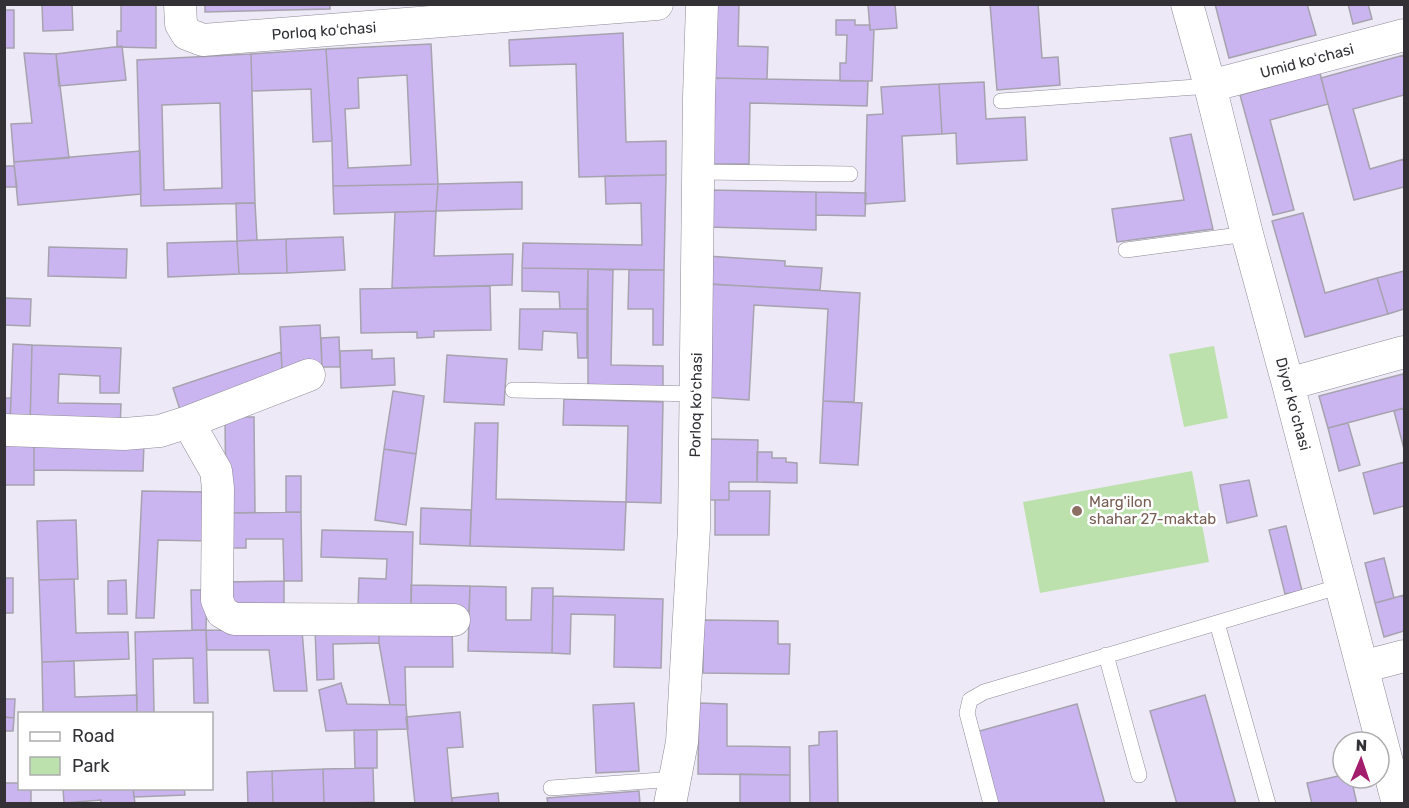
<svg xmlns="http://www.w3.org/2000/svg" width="1409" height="808" viewBox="0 0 1409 808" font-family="Rubik,sans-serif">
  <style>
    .green { fill: #bce1ac }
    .building { fill: #cbb5f1; stroke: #a6a2ae; stroke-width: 1.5; fill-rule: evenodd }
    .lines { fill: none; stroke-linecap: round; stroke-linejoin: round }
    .service-casing { stroke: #8e8a96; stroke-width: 16 }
    .minor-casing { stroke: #8e8a96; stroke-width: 33 }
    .service { stroke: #fff; stroke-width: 15 }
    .minor { stroke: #fff; stroke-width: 32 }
    .education-dot { fill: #8d6e63; stroke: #fff; stroke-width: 2 }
    .labels { text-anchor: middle; stroke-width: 5; stroke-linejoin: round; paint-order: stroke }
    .street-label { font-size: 15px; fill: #333136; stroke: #fff }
    .education-label { font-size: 15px; fill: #785e54; stroke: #fff; text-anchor: start }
  </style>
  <rect width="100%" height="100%" fill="#ede9f6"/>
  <path class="green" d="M1214,346L1228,418L1184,427L1169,354Z
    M1192,471L1209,562L1040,593L1023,502Z"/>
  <path class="building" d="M42,4H72L73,30L43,31Z
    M121,4H156V48L117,47V31H121Z
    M205,4H330V9L205,12Z
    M715,4H739L738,46L768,47L767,79L714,78Z
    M868,4H895L897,28L870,30Z
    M990,4H1038L1042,58L1058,57L1060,85L997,90Z
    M1215,4H1307L1316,35L1229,58Z
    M1348,4H1368L1372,19L1353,24Z
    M4,10H14V48H4Z
    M836,20H855V25H870V30H874L872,81H840V63H846L847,35H836Z
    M623,33L626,142L666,141V175L579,177L576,64L510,66L509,40Z
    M431,44L438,184L333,186L332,141L326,49ZM407,75L411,165L348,168L345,109L359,108L358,78Z
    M122,46L126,80L59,86L56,54Z
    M326,49L332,141L313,142L311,89L252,91L251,54Z
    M24,53L56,54L69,158L14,162L11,124L32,123Z
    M251,54L255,203L141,206L137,60ZM220,103L222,188L164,190L162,105Z
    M1404,55V95L1353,109L1370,169L1404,159V187L1354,200L1321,78Z
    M1320,73L1328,104L1270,120L1294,210L1273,215L1240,95Z
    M712,78L868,81L867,106L750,103L749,164H710Z
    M984,82L986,119L1025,117L1027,160L957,164L956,133L942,134L939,84Z
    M939,84L942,134L902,136L905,201L865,204L867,115L883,114L881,87Z
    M1191,134L1213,229L1117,242L1112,209L1184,200L1170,138Z
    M140,151L141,194L18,205L14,162Z
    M4,166H14L17,187H4Z
    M666,175L664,270L522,268L523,243L642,245L641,203L606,204L605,176Z
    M522,182V209L436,211L438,184Z
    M438,184L436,211L334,214L333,186Z
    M708,190L816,192V230L707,227Z
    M816,192L866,193L865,216L816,215Z
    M236,203H255L257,240L237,241Z
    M436,211L434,256L513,254L512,285L392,288L395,212Z
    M1303,213L1325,293L1377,278L1388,314L1305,337L1272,221Z
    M343,237L345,270L287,273L286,239Z
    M286,239L287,273L239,274L237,241Z
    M237,241L239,274L168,277L167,243Z
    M49,247L127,249L126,278L48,276Z
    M707,256L785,261V266L822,268L820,290L706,284Z
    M522,268L588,269L587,309H560L559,292L522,291Z
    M588,269L613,270L611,365L663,366V387L588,385Z
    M629,270H664L663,345H653V309H628Z
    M1404,271V309L1388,314L1377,278Z
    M711,284L860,293L854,402L823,401L828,309L754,305L749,400L704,397Z
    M490,286L491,330L434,331V337L417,338V332L361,333L360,289Z
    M4,298L31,299L30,326L4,325Z
    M520,309H587V358H578L577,333L543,331L542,350L519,349Z
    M320,325L322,367L282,369L280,327Z
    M339,337L340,367H322L321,338Z
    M13,344L32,345L30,426L10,425Z
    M32,345L121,348L119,393H100V376L59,374L58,403L121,404L120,428L30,426Z
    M372,350V359L394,358L395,385L341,388L340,351Z
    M281,352L282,369L181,413L173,388Z
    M447,355L507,359L504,405L444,402Z
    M1403,374L1404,381V408L1328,428L1319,396Z
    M393,391L424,396L416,454L384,449Z
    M4,398H11L10,425H4Z
    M564,399L663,402L661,503L626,502L628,426L563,425Z
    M823,401L862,403L858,465L820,463Z
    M1404,408V449L1394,411Z
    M225,417H254L255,513H226Z
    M475,423H498L496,499L626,502L624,550L470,546Z
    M1348,423L1360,465L1339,471L1328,428Z
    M709,439L758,440L757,482H729V500H709Z
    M4,440L34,441V485H4Z
    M34,441L144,443L143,471L34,470Z
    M384,449L416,454L406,525L375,520Z
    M757,452H772V458H786V462L797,463V483L757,482Z
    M1404,462V506L1374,514L1363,473Z
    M286,476H301V512H286Z
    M1249,480L1257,516L1227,523L1220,485Z
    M142,491L209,492L208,541L158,540L154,618H136Z
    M729,491H770L769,535H715V500H729Z
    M421,508L471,510L470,546L420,544Z
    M301,512L302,581H284L283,539H246V548H226V513Z
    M76,520L78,579L39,580L37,521Z
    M1286,526L1302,591L1285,594L1269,530Z
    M322,530L413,532L411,609L358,608L359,578L386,579L387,559L321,557Z
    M1384,558L1394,598L1375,603L1365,563Z
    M4,578H13V613H4Z
    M74,579L76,633L128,632L129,659L42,662L39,580Z
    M126,580L127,614H108V581Z
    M284,581V611H227L226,582Z
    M411,585L470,586L469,611L411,609Z
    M470,586L506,587V620H531L532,588H553L552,653L468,651Z
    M191,590H207L206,630H192Z
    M1404,595V631L1384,637L1375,603Z
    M553,596L663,599L661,668L614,667L615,615L571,614L570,654L552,653Z
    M703,620L778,621V644H790L789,674L703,673Z
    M379,627V643L333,644L334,679L317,680L315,628Z
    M379,627H452L453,667H405L406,705H390L379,643Z
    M206,630L302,631L307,691H274L269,650H207Z
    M206,630L208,703H194L193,658L153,659L154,714H137L135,632Z
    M74,661L75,697L137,695V714H43L42,662Z
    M341,683L347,704L406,705L408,729L326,731L319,690Z
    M1205,695L1236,804H1177L1150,711Z
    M4,699H15L14,718L4,717Z
    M634,703L639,771L596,773L593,705Z
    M699,703L727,704V746L790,747V775L698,774Z
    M1077,704L1105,804H996L976,732Z
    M460,712L463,747L447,748L452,804H415L406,717Z
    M4,717L14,718L13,731H4Z
    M354,730H377V768H355Z
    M837,731L838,804H810L809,746L819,745V732Z
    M373,768L374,802L324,804L323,769Z
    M323,769L324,804H273L272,771Z
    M272,771L273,804H248L247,772Z
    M740,774L790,775V804H740Z
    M1343,775V778H1351L1357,804H1312L1307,783Z
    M4,783H20V788H31V804H4Z
    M63,788H133L135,804H101V800L64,803Z
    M133,788H184L185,795L134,797Z
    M639,791L640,804H548L547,798Z
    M498,793L499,804H452V798Z"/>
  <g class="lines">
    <defs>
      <path id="service" d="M1001,101L1210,86
        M698,172L850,174
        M1126,250L1247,234
        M513,390L696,394
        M1217,623L1268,804
        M1106,655L1139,775
        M551,788L675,779
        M991,804L967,713L970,700L984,692L1341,586"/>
      <path id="minor" d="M180,4L181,24L187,34L203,40L657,4
        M1187,4L1210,86L1247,234L1288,384L1398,804
        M1210,86L1404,35
        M1288,384L1404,352
        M188,422L309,375
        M4,430L124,434L160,431L188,422L216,471L218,488L217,600L222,612L234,619L454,620
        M1362,667L1404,656
        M670,804L682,742L694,528L699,97L702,4"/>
    </defs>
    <use href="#service" class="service-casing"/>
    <use href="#minor" class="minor-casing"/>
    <use href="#service" class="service"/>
    <use href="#minor" class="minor"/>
  </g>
  <circle class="education-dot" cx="1077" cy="511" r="6"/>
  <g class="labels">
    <g class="street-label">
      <text transform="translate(324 31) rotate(-4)" y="5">Porloq koʻchasi</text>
      <text transform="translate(1307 61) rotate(-15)" y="5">Umid koʻchasi</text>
      <text transform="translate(1293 404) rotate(75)" y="5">Diyor koʻchasi</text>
      <text transform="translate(696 405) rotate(-89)" y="5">Porloq koʻchasi</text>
    </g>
    <g class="education-label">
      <text x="1089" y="507">Marg'ilon<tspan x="1089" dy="17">shahar 27-maktab</tspan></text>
    </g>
  </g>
  <rect width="1409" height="808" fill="none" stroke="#333136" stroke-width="12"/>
  <rect x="18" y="712" width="195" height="78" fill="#ffffff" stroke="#adadaf" stroke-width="1.5"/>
  <rect x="30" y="732" width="30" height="9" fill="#ffffff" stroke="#adadaf" stroke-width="1.5"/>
  <text x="72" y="742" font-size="18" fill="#333136">Road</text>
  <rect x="30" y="757" width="30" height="18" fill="#bce1ac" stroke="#adadaf" stroke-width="1.5"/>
  <text x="72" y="772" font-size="18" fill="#333136">Park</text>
  <g transform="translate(1361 760) rotate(2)"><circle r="28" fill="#ffffff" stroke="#adadaf" stroke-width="1.5"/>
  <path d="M0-4.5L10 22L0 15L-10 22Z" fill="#a31f6d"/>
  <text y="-9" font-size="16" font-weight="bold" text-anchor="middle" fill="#333136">N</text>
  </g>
</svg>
